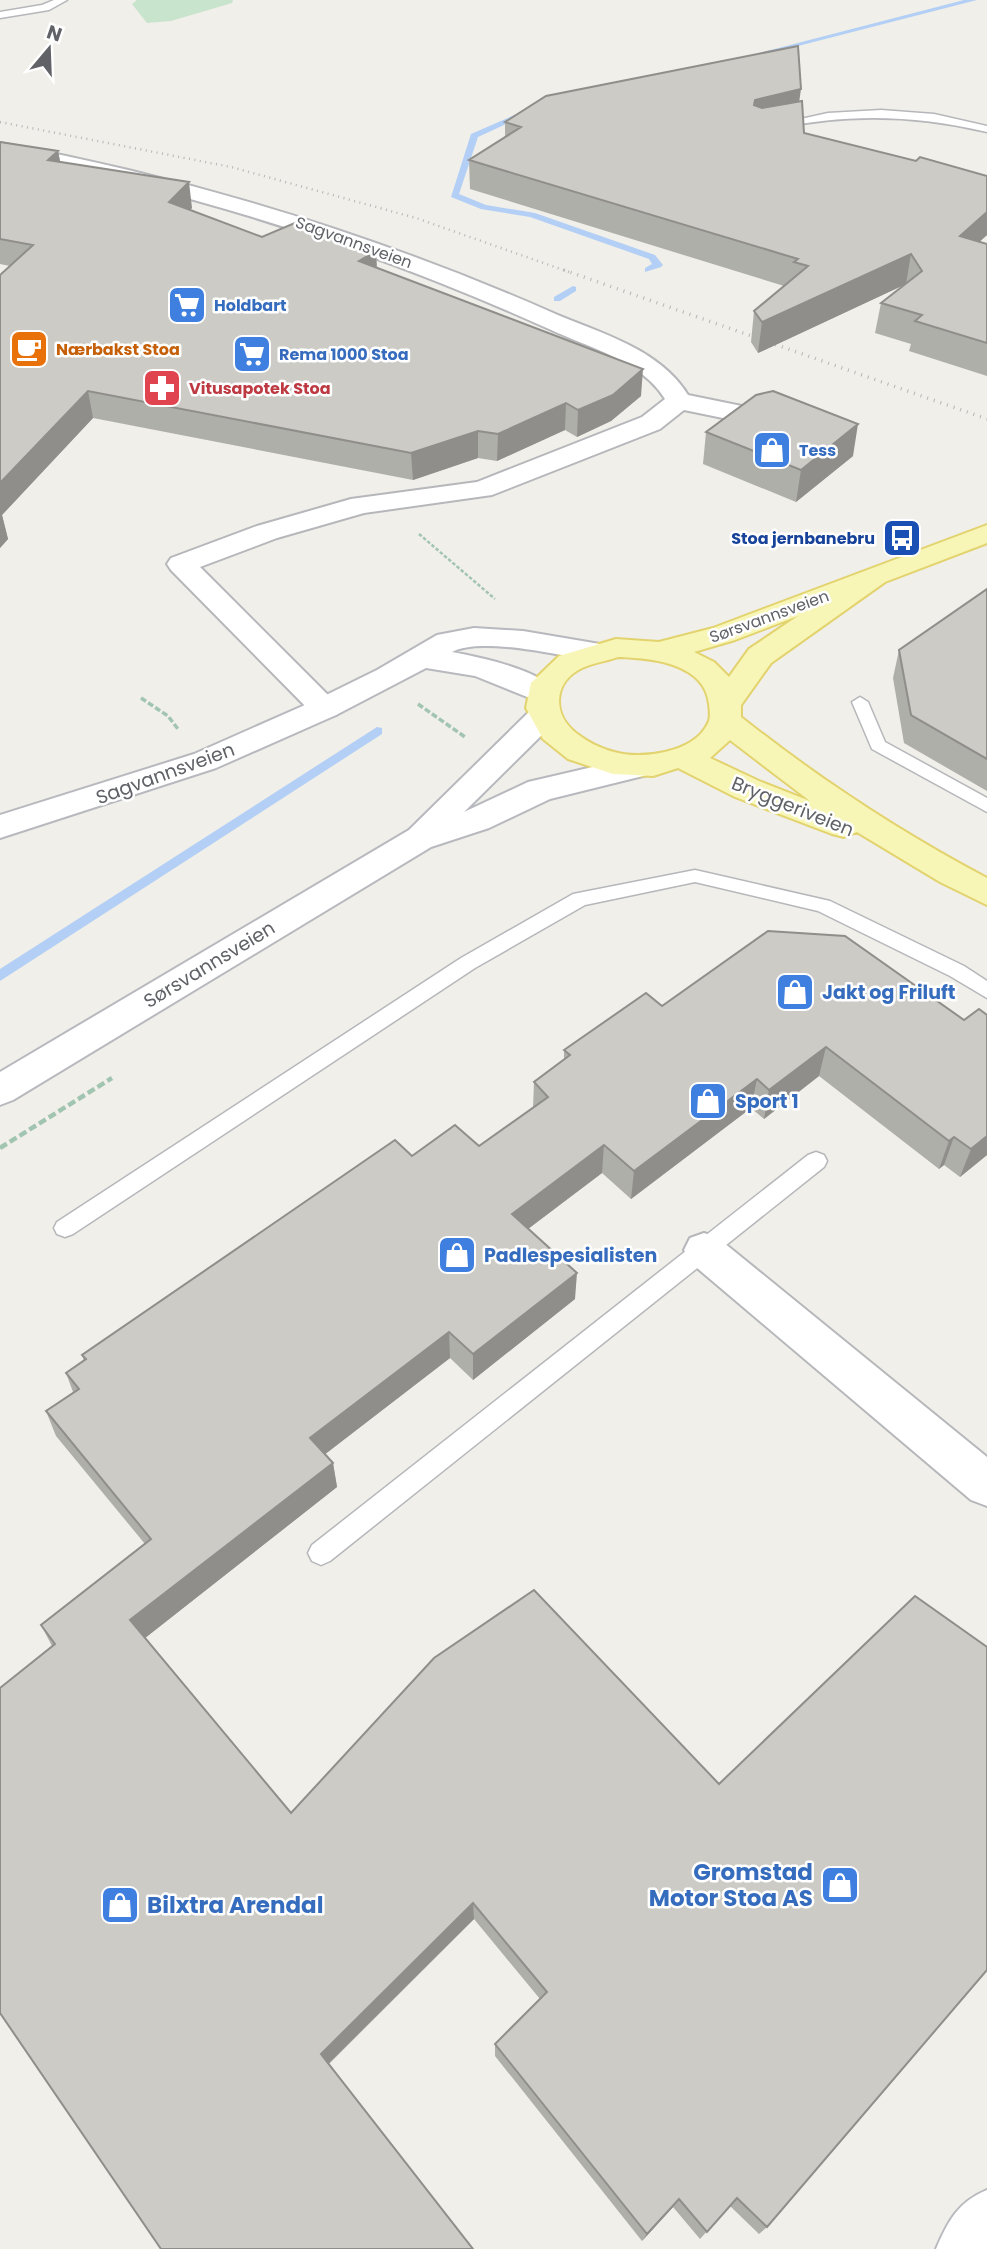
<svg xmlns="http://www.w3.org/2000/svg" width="987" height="2249" viewBox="0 0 987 2249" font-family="Poppins,sans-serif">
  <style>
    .green { fill: #c9e4cd }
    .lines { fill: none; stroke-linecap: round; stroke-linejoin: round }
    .stream { fill: #b3cff6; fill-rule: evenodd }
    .lane-casing { stroke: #b6b7bb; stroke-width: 3 }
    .street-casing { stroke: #b6b7bb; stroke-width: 4 }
    .secondary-casing { stroke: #b7b9be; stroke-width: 4 }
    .primary-casing { stroke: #e3d36f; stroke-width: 4 }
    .path-far2 { stroke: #a2c5b1; stroke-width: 2.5; stroke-dasharray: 3.5 2; stroke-linecap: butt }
    .path-far1 { stroke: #a2c5b1; stroke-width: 3.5; stroke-dasharray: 6 2.5; stroke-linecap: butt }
    .path { stroke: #a2c5b1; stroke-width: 4.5; stroke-dasharray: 8 3.5; stroke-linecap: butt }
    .lane { fill: #fff; fill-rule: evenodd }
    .street { fill: #fff; fill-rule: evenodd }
    .secondary { fill: #fff; fill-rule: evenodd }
    .primary { fill: #f7f6b7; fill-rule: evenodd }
    .rail-far1 { stroke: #b6b6b7; stroke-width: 2.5; stroke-dasharray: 1 4.5; stroke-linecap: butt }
    .rail { stroke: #b6b6b7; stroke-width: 3.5; stroke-dasharray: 1 6; stroke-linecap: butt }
    .wall { fill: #afafa9 }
    .shaded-wall { fill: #8f8e8a }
    .building { fill: #cccbc5; stroke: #8f8e8a; stroke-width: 2 }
    .labels { text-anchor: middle; stroke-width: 5; stroke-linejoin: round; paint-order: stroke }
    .far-street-label { font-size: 16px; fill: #606267; stroke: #fff }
    .far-shop-label { font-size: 16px; font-weight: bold; fill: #366cbe; stroke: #fff; text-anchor: start }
    .far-food-label { font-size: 16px; font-weight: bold; fill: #c56008; stroke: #fff; text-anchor: start }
    .far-health-label { font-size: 16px; font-weight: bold; fill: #be3a42; stroke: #fff; text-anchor: start }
    .far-transit-label { font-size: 16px; font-weight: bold; fill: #164399; stroke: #fff; text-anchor: end }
    .street-label { font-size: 19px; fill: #606267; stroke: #fff }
    .shop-label { font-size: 19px; font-weight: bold; fill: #366cbe; stroke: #fff; text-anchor: start }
    .near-shop-label { font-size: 23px; font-weight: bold; fill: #366cbe; stroke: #fff; text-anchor: end }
  </style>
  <rect width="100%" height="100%" fill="#f0efe9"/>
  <path class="green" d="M137,0H233L232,3L171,21L147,23L132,4Z"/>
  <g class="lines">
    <path class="stream" d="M964,0H977L744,60L740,58Z
      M519,113L526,115L478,137L459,194L486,205L535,213L655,255L663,265L661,267L645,272V268L652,264L649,259L530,217L481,209L451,197L471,134Z
      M573,286L576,287V291L560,301H554V297Z
      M377,727L382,728V734L0,981V969Z"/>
    <defs>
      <path id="lane" d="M54,0H67L49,10L0,18V12L42,5Z
        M881,110L934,114L987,126V132C915,115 847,113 775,129L769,126L828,113Z
        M860,697L868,702L885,742L987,798V812L872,749L852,702Z
        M695,870L830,901L964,966L987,981V998L950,976L818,911L695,882L585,905L475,968L73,1234L65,1237L57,1234L54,1228L57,1222L461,958L573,894Z
        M816,1152L824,1155L827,1161L824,1167L330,1561L321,1565L312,1561L308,1553L312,1545L808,1155Z"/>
      <path id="street" d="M0,143C191,178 373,234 551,312C599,333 659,348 688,395L766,411L770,417L766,423L757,425L684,410L660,429L492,495L364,513L277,538L200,567L341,708L336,715L325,718L314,715L171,570L167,564L171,558L257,526L351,499L477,482L642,417L665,399C641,360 589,348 549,329C372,249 191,191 0,155Z
        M704,1233L718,1238L987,1457V1506L971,1500L690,1262L684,1250L690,1238Z"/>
      <path id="secondary" d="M474,628L523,631L594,643L605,645L609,652L605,659L594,661C562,656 480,636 452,652C479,657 542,670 557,693L553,700L542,703L475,676L426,668L336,715L216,768L0,838V815L194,754L314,701L377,670L437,635Z
        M543,706L554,709L559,716L554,723L464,812L528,782L644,755L655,759L660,766L655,773L550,799L489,828L431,847L13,1100L0,1105V1072L409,830L532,709Z
        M987,2190V2249H936C948,2221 958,2202 987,2190Z"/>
      <path id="primary" d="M987,525V543L885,582L771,663L741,705V717C818,778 900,832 987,878V905L940,882L857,832L844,837L832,834L735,797L678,768L653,776L613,774L568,759L543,739L526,708L531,683L559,656L616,639L659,642L713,628ZM798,616L749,649L729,677L714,662L694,652L735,640ZM618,657C651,658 705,663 709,704C710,712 711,719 707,725C693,753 640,760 614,752C599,748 588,742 576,733C552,714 553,682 582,668C593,663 606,661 618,657ZM730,740L810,801L759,781L710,758Z"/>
    </defs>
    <use href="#lane" class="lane-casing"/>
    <use href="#street" class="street-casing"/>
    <use href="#secondary" class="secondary-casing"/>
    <use href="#primary" class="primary-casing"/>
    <path class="path-far2" d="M419,534L495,599"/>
    <path class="path-far1" d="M141,698L168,716L178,729
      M418,704L465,737"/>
    <path class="path" d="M0,1148L112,1078"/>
    <use href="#lane" class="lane"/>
    <use href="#street" class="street"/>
    <use href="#secondary" class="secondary"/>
    <use href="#primary" class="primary"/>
    <path class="rail-far1" d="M0,122L231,167L416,218L569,272"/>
    <path class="rail" d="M564,270L987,419"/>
  </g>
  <path class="wall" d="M800,101L804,133L916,161L987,176V235L979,242L987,244V376L909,351L911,344L875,333L881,303L906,284L758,353L751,342L754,311L784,286L470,189L469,160L505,137V122Z
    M0,142L58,151L60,161L192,208L190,210L262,237L376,251L377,268L641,396L611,421L577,437L565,430L497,461L478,458L413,480L93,418L2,515L8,539L0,548V275L10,266L0,264Z
    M706,432L853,456L796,502L703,464Z
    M987,589V791L904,743L893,678L899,650Z
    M662,1006L964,1020L987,1015V1155L960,1177L944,1165L939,1169L819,1076L764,1119L751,1108L631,1199L602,1173L528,1229L575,1299L473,1380L450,1358L325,1454L333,1463L337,1487L145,1638L291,1813L434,1658L767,2227L759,2234L730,2206L700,2239L673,2207L642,2241L495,2056V2044L540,1999L474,1919L329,2064L161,2249L52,1646L41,1625L145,1544L56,1436L46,1411L73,1392L66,1373L84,1361L82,1355L412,1156L479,1146L533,1108L534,1082L564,1059V1050Z"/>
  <path class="shaded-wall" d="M801,89L797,117L751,128L755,100Z
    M58,151L63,176L48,160Z
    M189,182L192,208L172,227L169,202Z
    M987,212V235L953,266L960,236Z
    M376,251L377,277L359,261Z
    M911,254L906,284L758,353L762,322Z
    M643,369L641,396L611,421L577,437L578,410Z
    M88,391L93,418L2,515L8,539L0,548V483Z
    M566,403L565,430L497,461L498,434Z
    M858,424L853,456L796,502L801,470Z
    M478,431V458L413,480L411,453Z
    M826,1047L819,1076L764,1119L769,1090Z
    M757,1079L751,1108L631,1199L634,1171Z
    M987,1136V1155L960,1177L971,1149Z
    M954,1137L944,1165L939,1169L949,1141Z
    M604,1145L602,1173L512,1241V1214Z
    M577,1273L575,1299L473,1380V1354Z
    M449,1332L450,1358L315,1462L310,1438Z
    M333,1463L337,1487L140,1642L130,1620Z
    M473,1903L474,1919L326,2066L321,2054Z
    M679,2199L673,2207L642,2241L647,2234Z"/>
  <path class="building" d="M798,46L801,89L755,100L754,105L762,108L802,101L804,133L916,161L920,157L987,176V212L960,236L987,244V343L915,321L922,315L881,303L922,271L911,254L762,322L754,311L808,266L794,262L798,259L469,160L521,127L505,122L546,96Z
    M0,142L58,151L48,160L189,182L169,202L262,237L297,222L376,251L359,261L643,369L613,395L578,410L566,403L498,434L478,431L411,453L88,391L0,483V275L33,245L0,239Z
    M773,391L858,424L801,470L706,432L756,395Z
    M987,589V759L911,715L899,650Z
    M768,931L845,936L964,1020L979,1009L987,1015V1136L971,1149L954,1137L949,1141L826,1047L769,1090L757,1079L634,1171L604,1145L512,1214L577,1273L473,1354L449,1332L310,1438L333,1463L130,1620L291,1813L434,1658L534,1590L719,1784L915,1596L987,1647V1970L767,2227L737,2198L707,2232L679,2199L647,2234L495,2044L547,1992L473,1903L321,2054L473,2249H161L0,2013V1688L55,1644L41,1625L151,1539L46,1411L79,1389L66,1373L86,1359L82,1355L395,1140L412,1156L455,1125L479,1146L548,1097L534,1082L570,1055L564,1050L646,993L662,1006Z"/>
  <defs>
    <symbol id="supermarket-square" viewBox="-11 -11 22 22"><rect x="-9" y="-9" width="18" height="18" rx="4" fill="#3f7fe0" stroke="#fff"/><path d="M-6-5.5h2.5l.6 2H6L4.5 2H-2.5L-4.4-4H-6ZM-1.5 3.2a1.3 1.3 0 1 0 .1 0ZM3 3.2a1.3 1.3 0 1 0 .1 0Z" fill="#fff"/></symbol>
    <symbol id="cafe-square" viewBox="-11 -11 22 22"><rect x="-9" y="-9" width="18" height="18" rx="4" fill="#e8710a" stroke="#fff"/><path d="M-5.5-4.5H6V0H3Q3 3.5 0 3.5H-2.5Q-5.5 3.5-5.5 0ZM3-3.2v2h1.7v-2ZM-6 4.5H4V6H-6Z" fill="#fff"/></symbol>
    <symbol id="pharmacy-square" viewBox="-11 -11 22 22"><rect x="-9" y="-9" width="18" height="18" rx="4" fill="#e0444e" stroke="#fff"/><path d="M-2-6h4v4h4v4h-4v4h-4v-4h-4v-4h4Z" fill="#fff"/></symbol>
    <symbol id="shop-square" viewBox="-11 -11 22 22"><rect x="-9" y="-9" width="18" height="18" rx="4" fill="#3f7fe0" stroke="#fff"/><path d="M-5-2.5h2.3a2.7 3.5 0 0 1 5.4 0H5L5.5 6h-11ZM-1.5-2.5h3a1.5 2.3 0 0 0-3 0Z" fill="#fff"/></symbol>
    <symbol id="bus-square" viewBox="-11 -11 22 22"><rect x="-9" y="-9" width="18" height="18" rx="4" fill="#1a4fb4" stroke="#fff"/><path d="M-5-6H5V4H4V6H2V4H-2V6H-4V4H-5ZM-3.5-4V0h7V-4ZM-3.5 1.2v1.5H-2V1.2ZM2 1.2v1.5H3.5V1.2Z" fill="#fff"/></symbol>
  </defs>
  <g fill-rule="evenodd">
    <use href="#supermarket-square" x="165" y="283" width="44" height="44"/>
    <use href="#cafe-square" x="7" y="327" width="44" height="44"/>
    <use href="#supermarket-square" x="230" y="332" width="44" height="44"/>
    <use href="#pharmacy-square" x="140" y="366" width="44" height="44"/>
    <use href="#shop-square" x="750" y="428" width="44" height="44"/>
    <use href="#bus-square" x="880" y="516" width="44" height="44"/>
    <use href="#shop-square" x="773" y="970" width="44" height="44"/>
    <use href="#shop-square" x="686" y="1079" width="44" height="44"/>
    <use href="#shop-square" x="435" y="1233" width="44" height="44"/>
    <use href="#shop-square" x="818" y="1863" width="44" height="44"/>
    <use href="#shop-square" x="98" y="1883" width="44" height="44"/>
  </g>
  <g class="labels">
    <g class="far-street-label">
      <text transform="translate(354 242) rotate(20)" y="6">Sagvannsveien</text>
      <text transform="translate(769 616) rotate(-20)" y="6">Sørsvannsveien</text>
    </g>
    <g class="far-shop-label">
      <text x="214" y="311">Holdbart</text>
      <text x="279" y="360">Rema 1000 Stoa</text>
      <text x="799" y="456">Tess</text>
    </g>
    <g class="far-food-label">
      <text x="56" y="355">Nærbakst Stoa</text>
    </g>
    <g class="far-health-label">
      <text x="189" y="394">Vitusapotek Stoa</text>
    </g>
    <g class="far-transit-label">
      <text x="875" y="544">Stoa jernbanebru</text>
    </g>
    <g class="street-label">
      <text transform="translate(165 773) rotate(-20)" y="7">Sagvannsveien</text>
      <text transform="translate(793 806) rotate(22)" y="7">Bryggeriveien</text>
      <text transform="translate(209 964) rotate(-31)" y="7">Sørsvannsveien</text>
    </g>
    <g class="shop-label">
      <text x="822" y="999">Jakt og Friluft</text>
      <text x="735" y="1108">Sport 1</text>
      <text x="484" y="1262">Padlespesialisten</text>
    </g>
    <g class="near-shop-label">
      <text x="813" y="1880">Gromstad<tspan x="813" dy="26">Motor Stoa AS</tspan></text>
      <text x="147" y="1913" text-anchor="start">Bilxtra Arendal</text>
    </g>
  </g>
  <g transform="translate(49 49) rotate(19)" stroke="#ffffff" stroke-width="5" paint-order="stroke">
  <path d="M0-5L12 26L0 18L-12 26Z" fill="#606267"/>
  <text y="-10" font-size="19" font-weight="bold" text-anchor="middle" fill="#606267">N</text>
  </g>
</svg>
